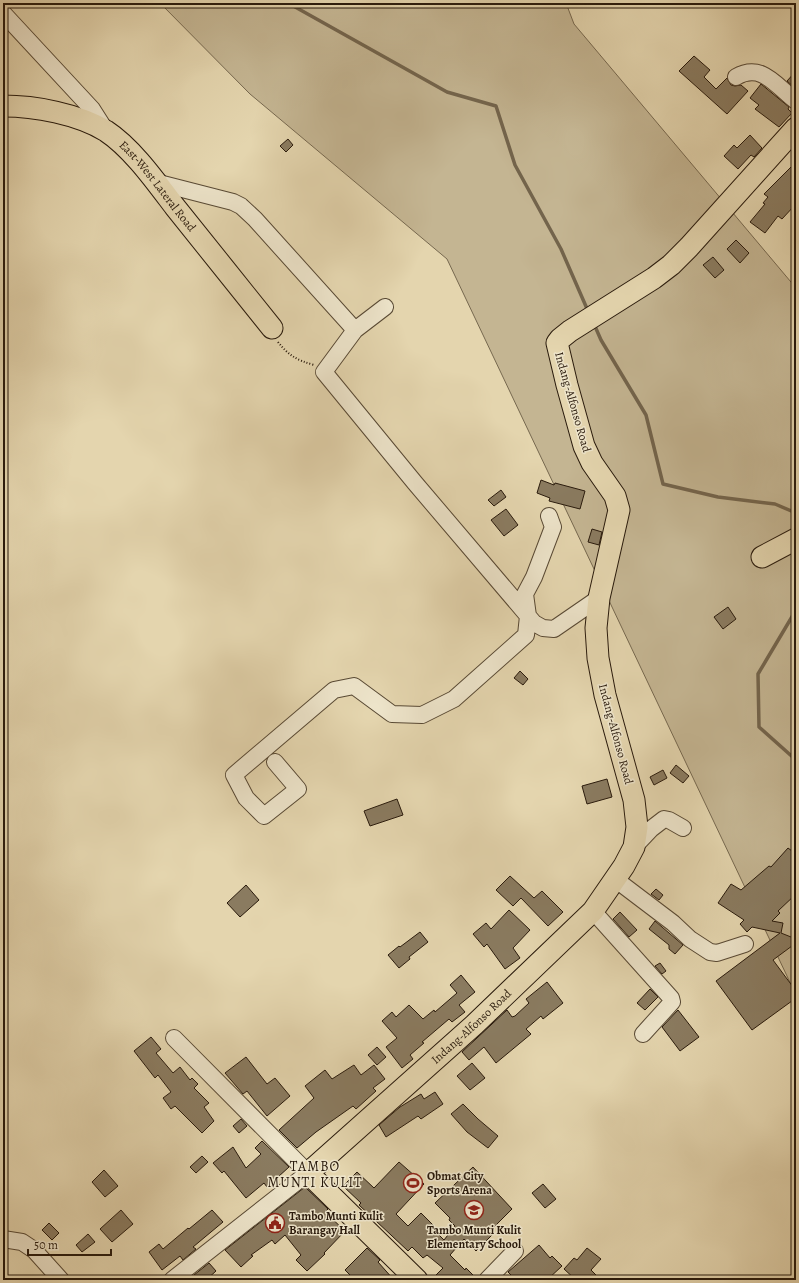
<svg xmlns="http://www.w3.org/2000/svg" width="799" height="1283" viewBox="0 0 799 1283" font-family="Alegreya,serif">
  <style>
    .green { fill: #c4b592; stroke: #76684f }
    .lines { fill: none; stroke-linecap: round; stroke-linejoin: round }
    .stream { stroke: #73644c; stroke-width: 3.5 }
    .building { fill: #8a7b60; stroke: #291a0c }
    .minor-casing { stroke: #584934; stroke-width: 18 }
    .major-casing { stroke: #291a0c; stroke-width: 23 }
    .path { stroke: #291a0c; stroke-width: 2; stroke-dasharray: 1 2; stroke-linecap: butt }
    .minor { stroke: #ede4ca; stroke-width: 16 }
    .major { stroke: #e4d5ae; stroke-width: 21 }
    .labels { text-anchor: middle; stroke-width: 3; stroke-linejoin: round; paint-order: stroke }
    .street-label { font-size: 12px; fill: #291a0c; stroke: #ede4ca }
    .poi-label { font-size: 12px; font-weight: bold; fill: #291a0c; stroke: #ede4ca; text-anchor: start }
    .quarter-label { font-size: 14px; letter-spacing: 1px; fill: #291a0c; stroke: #ede4ca }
  </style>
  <rect width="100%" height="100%" fill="#e4d5ae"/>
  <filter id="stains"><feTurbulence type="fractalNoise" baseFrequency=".005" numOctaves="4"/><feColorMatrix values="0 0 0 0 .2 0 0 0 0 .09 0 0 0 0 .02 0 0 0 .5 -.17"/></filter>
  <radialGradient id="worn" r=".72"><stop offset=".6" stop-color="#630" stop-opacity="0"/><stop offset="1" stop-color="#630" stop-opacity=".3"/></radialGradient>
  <path class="green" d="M160,3H566L574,24L796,288V995L447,259L250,94Z"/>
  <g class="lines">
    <path class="stream" d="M288,3L447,92L496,106L515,165L561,249L588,311
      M594,324L601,340L646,415L663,484L718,497L775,504L796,513
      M796,610L758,674L759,727L796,760"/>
  </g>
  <path class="building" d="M694,56L710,70L704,77L716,89L727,78L731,85L735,86L741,85L748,91L727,114L679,71Z
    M796,71V89L787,81Z
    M761,84L789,107L788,109L792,113L779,127L755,109L759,105L750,98Z
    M750,135L762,148L754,157L751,155L738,169L724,156L734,145L737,148Z
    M288,139L293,145L286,152L280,146Z
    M796,162V197L791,202L795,205L782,219L778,216L765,233L750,222L765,204L763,203L768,197L764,194Z
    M736,240L749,253L740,263L727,249Z
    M713,257L724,270L715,278L703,265Z
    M541,480L554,485L555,483L585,491L580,509L549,501L550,498L537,493Z
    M501,490L506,497L494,506L488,500Z
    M506,509L518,525L504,536L491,520Z
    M592,529L602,532L599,545L588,542Z
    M728,607L736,619L723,629L714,617Z
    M520,671L528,679L523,685L514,678Z
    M676,765L689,776L683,783L670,773Z
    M663,770L667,778L654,785L650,777Z
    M607,779L612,797L587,804L582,786Z
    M397,799L403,815L370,826L364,811Z
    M788,848L796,854V894L778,911L780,913L772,921L783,923L781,933L796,939V943L773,960L796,991V998L752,1030L716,981L780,933L752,927L747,932L740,924L744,920L718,903L731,884L741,890L769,866L771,867Z
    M510,876L534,898L542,891L563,912L548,926L521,898L513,906L496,890Z
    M246,885L259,900L240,917L227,903Z
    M656,889L663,895L659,900L651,894Z
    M509,910L530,930L513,948L520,958L505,969L487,944L484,947L473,934L486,923L491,929Z
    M620,912L637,930L629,937L613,919Z
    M655,921L683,945L675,954L669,949V945L649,929Z
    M420,932L428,942L409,957L410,959L399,968L388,955L399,946L400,947Z
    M660,963L666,971L662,974L655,966Z
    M461,975L475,992L459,1005L465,1012L452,1022L449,1019L422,1042L424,1043L410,1055L413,1059L402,1068L386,1047L397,1038L382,1021L392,1012L396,1017L409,1005L423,1019L434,1010L435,1012L457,993L450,985Z
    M547,982L563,1003L543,1019L541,1016L526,1029L531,1034L496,1063L484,1047L469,1060L462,1052L507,1010L512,1017L515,1016L529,1003L526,999Z
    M650,989L658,997L645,1010L637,1003Z
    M678,1010L699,1037L680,1051L662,1027Z
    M151,1037L161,1049L156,1053L173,1073L180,1067L190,1080L192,1078L198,1084L194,1088L209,1103L204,1107L214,1121L202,1133L175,1106L171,1109L163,1098L171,1092L158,1075L155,1078L134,1051Z
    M377,1047L386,1057L377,1065L368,1055Z
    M246,1057L267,1084L275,1078L290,1096L267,1116L247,1091L243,1094L225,1073Z
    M472,1063L485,1078L470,1090L457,1076Z
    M354,1065L361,1075L374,1065L385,1079L373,1088L376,1091L356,1109L353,1106L316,1132L297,1148L279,1130L314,1098L305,1086L325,1070L332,1079Z
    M435,1092L443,1104L421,1119L418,1116L386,1137L379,1125L400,1107L421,1094L424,1099Z
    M463,1104L478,1119L498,1136L488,1148L467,1132L451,1114Z
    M241,1119L247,1126L239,1133L233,1126Z
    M262,1141L289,1167L267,1187L264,1183L246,1198L224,1171L222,1173L213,1163L233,1147L246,1168L261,1154L255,1148Z
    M202,1156L208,1162L196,1173L190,1167Z
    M399,1162L424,1184L396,1214L408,1226L421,1213L433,1225L431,1227L444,1240L455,1226L449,1220L450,1218L435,1203L473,1167L512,1209L491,1230L494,1233L476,1251L464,1239L450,1255L465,1270L466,1268L478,1280H431L443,1268L427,1255L423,1258L412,1247L408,1251L359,1205L361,1203L343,1186L357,1172L374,1188Z
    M104,1170L118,1186L105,1197L92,1182Z
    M543,1184L556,1199L545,1208L532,1193Z
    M305,1187L328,1209L325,1212L345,1231L324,1253L325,1254L307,1271L296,1260L301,1255L285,1235L275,1244L272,1240L251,1255L253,1256L241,1267L225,1250Z
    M121,1210L133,1224L112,1242L100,1229Z
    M212,1210L223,1222L193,1247L196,1249L183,1260L180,1256L162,1270L149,1252L159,1244L163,1249L188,1228L189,1229Z
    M49,1223L59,1233L52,1240L42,1230Z
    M88,1234L95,1242L82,1252L76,1245Z
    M539,1245L550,1258L552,1256L562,1266L547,1280H516L508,1272Z
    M367,1248L380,1260L378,1262L394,1280H355L345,1270Z
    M587,1248L601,1259L591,1270L601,1280H576L564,1269L574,1258L577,1260Z
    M209,1263L216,1271L206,1280H199L194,1275Z"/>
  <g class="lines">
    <defs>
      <path id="minor" d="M3,13L92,109L106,131
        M736,77C762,62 776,86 796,101
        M155,182L233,202L241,206L255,219L355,330
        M385,307L355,330L324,372L415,483L534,623L543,628L554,629L599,598
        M275,762L298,789L264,816L246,798L234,775L334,690L354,686L392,714L422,715L454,699L526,635L528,616L525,594L534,577L553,527L549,516
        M634,847L651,829L664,819L669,820L683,828
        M615,879L673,923L690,939L710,952L717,953L745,944
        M593,911L671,998L672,1002L643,1034
        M3,1239L22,1242L34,1250L61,1280
        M172,1280L308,1173L174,1038
        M487,1280L515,1251"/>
      <g id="major">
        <path id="s1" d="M3,106C35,106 78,114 106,131C132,148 156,182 175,207C207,247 240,288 272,328"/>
        <path d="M762,557L796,539"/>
        <path id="s2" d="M417,1280L308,1173L474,1025L593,911L624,866L634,847L637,827L634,800L605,695L598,658L596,628L599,598L619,510L615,496L592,463L584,446L567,385L557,343L560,339L570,331L654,278L671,265L689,247L796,128"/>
      </g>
    </defs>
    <use href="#minor" class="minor-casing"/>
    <use href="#major" class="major-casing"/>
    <path class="path" d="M278,342C289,356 297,360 314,365"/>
    <use href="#minor" class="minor"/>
    <use href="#major" class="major"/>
  </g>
  <defs>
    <symbol id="stadium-ring" viewBox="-11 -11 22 22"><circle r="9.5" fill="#ede4ca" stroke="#8f2418" stroke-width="1.5"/><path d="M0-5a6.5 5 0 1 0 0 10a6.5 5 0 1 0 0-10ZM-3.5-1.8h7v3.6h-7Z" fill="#8f2418"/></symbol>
    <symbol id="school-ring" viewBox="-11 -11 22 22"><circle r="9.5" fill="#ede4ca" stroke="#8f2418" stroke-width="1.5"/><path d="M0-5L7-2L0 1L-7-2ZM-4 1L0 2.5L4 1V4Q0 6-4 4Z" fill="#8f2418"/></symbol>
    <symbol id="civic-ring" viewBox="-11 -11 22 22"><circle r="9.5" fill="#ede4ca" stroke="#8f2418" stroke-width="1.5"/><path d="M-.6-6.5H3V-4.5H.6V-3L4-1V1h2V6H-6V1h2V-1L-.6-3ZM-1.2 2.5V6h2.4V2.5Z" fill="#8f2418"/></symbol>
  </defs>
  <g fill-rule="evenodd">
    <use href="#stadium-ring" x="402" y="1172" width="22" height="22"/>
    <use href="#school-ring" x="463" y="1199" width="22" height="22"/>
    <use href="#civic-ring" x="264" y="1212" width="22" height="22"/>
  </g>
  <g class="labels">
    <g class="street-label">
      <text dy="4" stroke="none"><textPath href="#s1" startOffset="183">East-West Lateral Road</textPath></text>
      <text transform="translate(573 402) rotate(74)" y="4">Indang-Alfonso Road</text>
      <text transform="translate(616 734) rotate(75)" y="4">Indang-Alfonso Road</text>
      <text dy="4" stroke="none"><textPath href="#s2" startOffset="372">Indang-Alfonso Road</textPath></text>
    </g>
    <g class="poi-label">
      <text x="427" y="1180">Obmat City<tspan x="427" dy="14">Sports Arena</tspan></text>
      <text x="289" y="1220">Tambo Munti Kulit<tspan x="289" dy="14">Barangay Hall</tspan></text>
      <text x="474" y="1234" text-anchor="middle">Tambo Munti Kulit<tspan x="474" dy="14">Elementary School</tspan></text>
    </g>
    <g class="quarter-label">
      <text x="315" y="1171">TAMBO<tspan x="315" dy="16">MUNTI KULIT</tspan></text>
    </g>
  </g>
  <rect width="799" height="1283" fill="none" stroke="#e4d5ae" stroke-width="16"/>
  <rect x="4" y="4" width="791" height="1275" fill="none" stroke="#291a0c" stroke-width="2"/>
  <rect x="8" y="8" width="783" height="1267" fill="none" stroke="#291a0c"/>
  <path d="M28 1249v6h83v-6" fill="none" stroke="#291a0c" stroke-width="2"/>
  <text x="34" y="1249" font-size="12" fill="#291a0c" stroke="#ede4ca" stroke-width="3" paint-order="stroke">50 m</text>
  <rect width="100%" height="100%" filter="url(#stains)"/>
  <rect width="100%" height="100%" fill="url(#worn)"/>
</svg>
